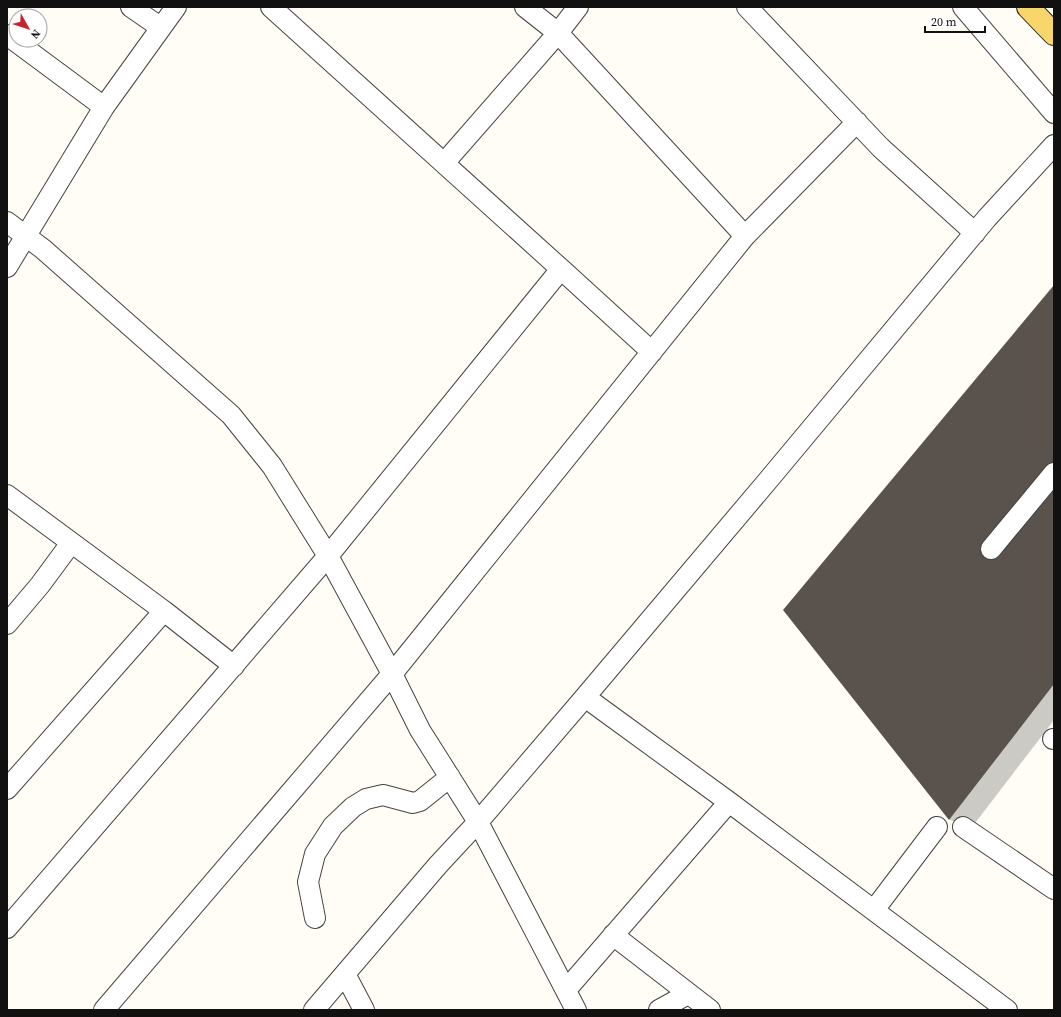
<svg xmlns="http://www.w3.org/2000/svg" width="1061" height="1017" viewBox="0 0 1061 1017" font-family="'Source Serif 4',serif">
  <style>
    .shadow { fill: #0003 }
    .building { fill: #5a524d }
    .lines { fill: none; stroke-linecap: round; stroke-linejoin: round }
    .minor-casing { stroke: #444; stroke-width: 22 }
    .major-casing { stroke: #222; stroke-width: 24 }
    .minor { stroke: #fff; stroke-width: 20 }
    .major { stroke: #f9d66b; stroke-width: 22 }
  </style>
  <rect width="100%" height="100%" fill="#fffdf5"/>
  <path class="shadow" d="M1054,286V720L969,831L949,819Z"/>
  <path class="building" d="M1054,285V684L949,820L783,610Z"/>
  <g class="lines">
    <defs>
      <path id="minor" d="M131,7L160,27
        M747,7L881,148L975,233
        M963,7L1054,113
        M7,35L104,107
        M445,162L558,33L525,7
        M7,222L43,249L231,415L272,466L328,556L392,674L420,730L478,822L576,1010
        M745,236L857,122
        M7,267L104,107L176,7
        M561,269L652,352
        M7,495L164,611L234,666
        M991,549L1054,473
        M7,624L40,585L71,543
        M585,697L729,802L1007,1010
        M1053,739H1054
        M7,789L164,611
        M963,827L1054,889
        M874,910L937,827
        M315,918L308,882L315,854L333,826L353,807L366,799L383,795L413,803L420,801L450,777
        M7,928L328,556L561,269L271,7
        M613,935L710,1010
        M345,974L364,1010
        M566,990L729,802
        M104,1010L392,674L745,236L558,33L578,7
        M314,1010L438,865L478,822L585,697L770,478L987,218L1054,145
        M659,1010L688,994"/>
      <path id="major" d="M1028,7L1054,34"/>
    </defs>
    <use href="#minor" class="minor-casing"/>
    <use href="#major" class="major-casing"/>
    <use href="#minor" class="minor"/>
    <use href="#major" class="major"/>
  </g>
  <rect width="1061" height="1017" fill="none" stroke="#111111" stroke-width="16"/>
  <g transform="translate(28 28) rotate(129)"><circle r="19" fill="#ffffff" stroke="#a0a0a0"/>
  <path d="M0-3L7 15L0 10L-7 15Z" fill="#c4262e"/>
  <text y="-6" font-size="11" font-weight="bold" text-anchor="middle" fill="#111111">N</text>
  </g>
  <path d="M925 26v6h60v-6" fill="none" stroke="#111111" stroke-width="2"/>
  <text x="931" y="26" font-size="12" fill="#111111" stroke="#ffffff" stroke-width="3" paint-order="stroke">20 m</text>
</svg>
